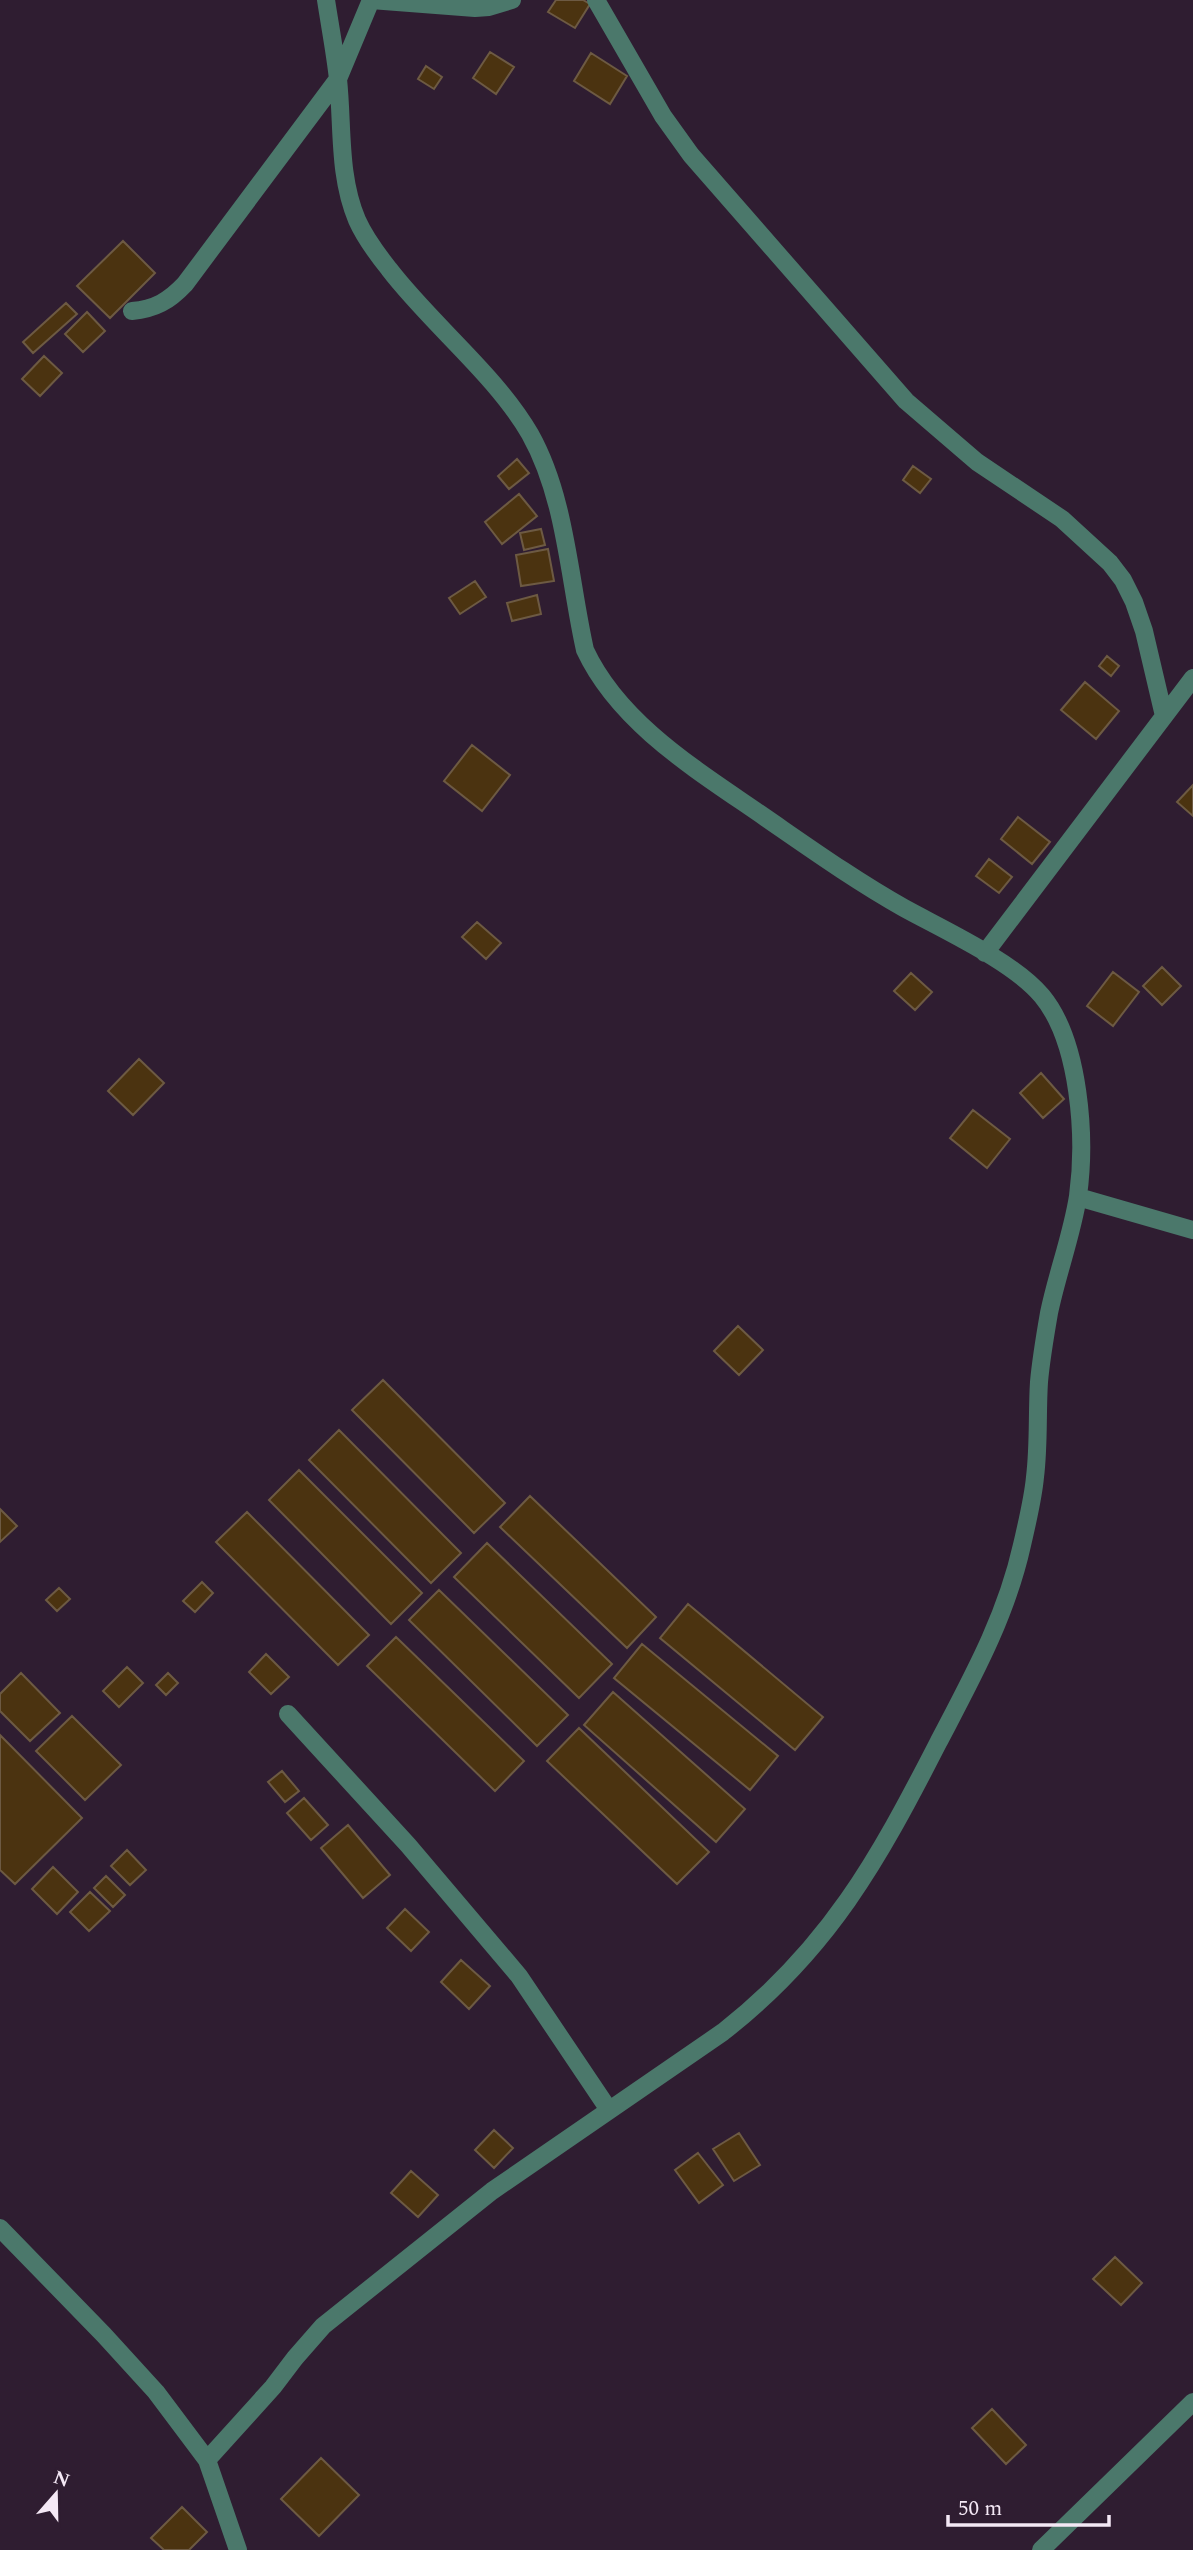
<svg xmlns="http://www.w3.org/2000/svg" width="1193" height="2550" viewBox="0 0 1193 2550" font-family="Spectral,serif">
  <style>
    .building { fill: #4b3310; stroke: #6d5a43; stroke-width: 2 }
    .lines { fill: none; stroke-linecap: round; stroke-linejoin: round }
    .minor { stroke: #4b786b; stroke-width: 18 }
  </style>
  <rect width="100%" height="100%" fill="#2f1d31"/>
  <path class="building" d="M556,0H583L590,4L575,28L548,12Z
    M490,52L514,67L496,94L473,78Z
    M591,53L627,76L610,104L574,81Z
    M426,66L442,77L434,89L418,79Z
    M123,241L155,273L110,318L77,286Z
    M66,303L77,314L33,353L23,342Z
    M87,312L105,331L83,352L65,334Z
    M44,356L62,373L40,396L22,379Z
    M517,459L529,473L509,489L498,476Z
    M913,466L931,479L920,493L903,480Z
    M519,494L537,516L502,544L485,522Z
    M541,529L545,545L524,550L520,533Z
    M548,549L554,581L521,586L516,555Z
    M475,581L486,597L460,614L449,598Z
    M537,595L541,614L512,621L507,603Z
    M1107,656L1119,666L1111,676L1099,666Z
    M1085,682L1119,711L1096,739L1061,710Z
    M472,745L510,775L482,811L444,781Z
    M1193,785V816L1177,802Z
    M1018,817L1050,842L1032,864L1001,839Z
    M989,859L1012,877L999,893L976,876Z
    M477,922L501,943L486,959L462,937Z
    M1162,967L1181,986L1162,1005L1143,986Z
    M1113,972L1139,992L1113,1026L1087,1006Z
    M911,973L932,992L915,1010L894,991Z
    M139,1059L164,1083L133,1115L108,1091Z
    M1041,1073L1064,1099L1043,1118L1020,1093Z
    M973,1110L1010,1139L987,1168L950,1138Z
    M738,1326L763,1350L739,1375L714,1351Z
    M383,1380L505,1503L474,1533L352,1410Z
    M339,1430L461,1553L431,1583L309,1460Z
    M299,1470L422,1593L391,1624L269,1500Z
    M530,1496L656,1617L627,1648L500,1527Z
    M0,1509L17,1526L0,1542Z
    M247,1512L369,1635L338,1665L216,1542Z
    M487,1543L612,1664L579,1698L454,1577Z
    M202,1582L213,1593L195,1612L183,1601Z
    M59,1588L70,1599L57,1611L46,1600Z
    M439,1590L568,1715L537,1746L409,1620Z
    M688,1604L823,1717L795,1750L660,1638Z
    M396,1637L524,1761L495,1791L367,1666Z
    M642,1644L778,1756L750,1790L614,1678Z
    M266,1654L289,1677L271,1694L249,1672Z
    M127,1667L143,1683L119,1707L103,1691Z
    M21,1673L60,1713L30,1741L0,1711V1694Z
    M168,1673L178,1683L166,1695L156,1685Z
    M613,1692L745,1809L716,1842L584,1725Z
    M72,1716L121,1765L85,1800L36,1751Z
    M579,1728L709,1852L677,1884L547,1761Z
    M0,1735L82,1818L15,1884L0,1870Z
    M282,1771L299,1791L285,1802L268,1782Z
    M304,1798L328,1825L311,1840L287,1813Z
    M348,1825L390,1875L363,1898L321,1848Z
    M127,1850L146,1870L130,1885L111,1866Z
    M53,1867L78,1892L57,1914L32,1889Z
    M106,1876L125,1895L113,1907L94,1888Z
    M90,1892L110,1911L89,1931L70,1912Z
    M405,1909L429,1932L411,1951L387,1928Z
    M461,1960L490,1986L469,2009L441,1982Z
    M494,2130L513,2148L494,2168L475,2150Z
    M739,2133L760,2165L734,2181L713,2149Z
    M698,2153L723,2185L699,2203L675,2170Z
    M411,2171L438,2195L418,2217L391,2193Z
    M1115,2257L1142,2283L1121,2305L1093,2279Z
    M992,2409L1026,2445L1006,2464L972,2428Z
    M321,2458L359,2495L319,2536L281,2499Z
    M182,2507L207,2532L189,2550H164L151,2538Z"/>
  <g class="lines">
    <path class="minor" d="M371,0L475,8L489,7L512,0
      M596,0L663,116L691,155L906,401L977,462L1062,519L1110,563L1123,580L1134,602L1144,631L1164,716
      M132,311C155,309 169,301 185,284L338,79L371,0
      M985,953L1193,678
      M1078,1197L1193,1230
      M288,1714L408,1845L519,1976L609,2110
      M0,2228L104,2335L156,2392L207,2460L238,2550
      M207,2460L273,2387L295,2358L323,2326L492,2191L723,2032C829,1949 878,1860 938,1743C972,1678 1006,1617 1022,1545C1027,1523 1033,1499 1035,1477C1039,1445 1037,1413 1039,1382C1041,1359 1045,1336 1049,1313C1057,1274 1072,1235 1078,1196C1086,1138 1080,1042 1042,996C1014,962 944,930 904,908C856,881 811,849 766,818C700,772 620,725 585,650C569,579 566,498 530,434C496,375 431,324 389,269C377,254 365,238 357,220C338,175 343,126 338,79C335,52 330,26 326,0
      M1041,2550L1193,2402"/>
  </g>
  <g transform="translate(56 2494) rotate(20)" stroke="#2f1d31" stroke-width="5" paint-order="stroke">
  <path d="M0-5L12 26L0 18L-12 26Z" fill="#f4e8f5"/>
  <text y="-10" font-size="19" font-weight="bold" text-anchor="middle" fill="#f4e8f5">N</text>
  </g>
  <path d="M948 2515v10h161v-10" fill="none" stroke="#f4e8f5" stroke-width="3.5"/>
  <text x="958" y="2515" font-size="21" fill="#f4e8f5" stroke="#2f1d31" stroke-width="5" paint-order="stroke">50 m</text>
</svg>
